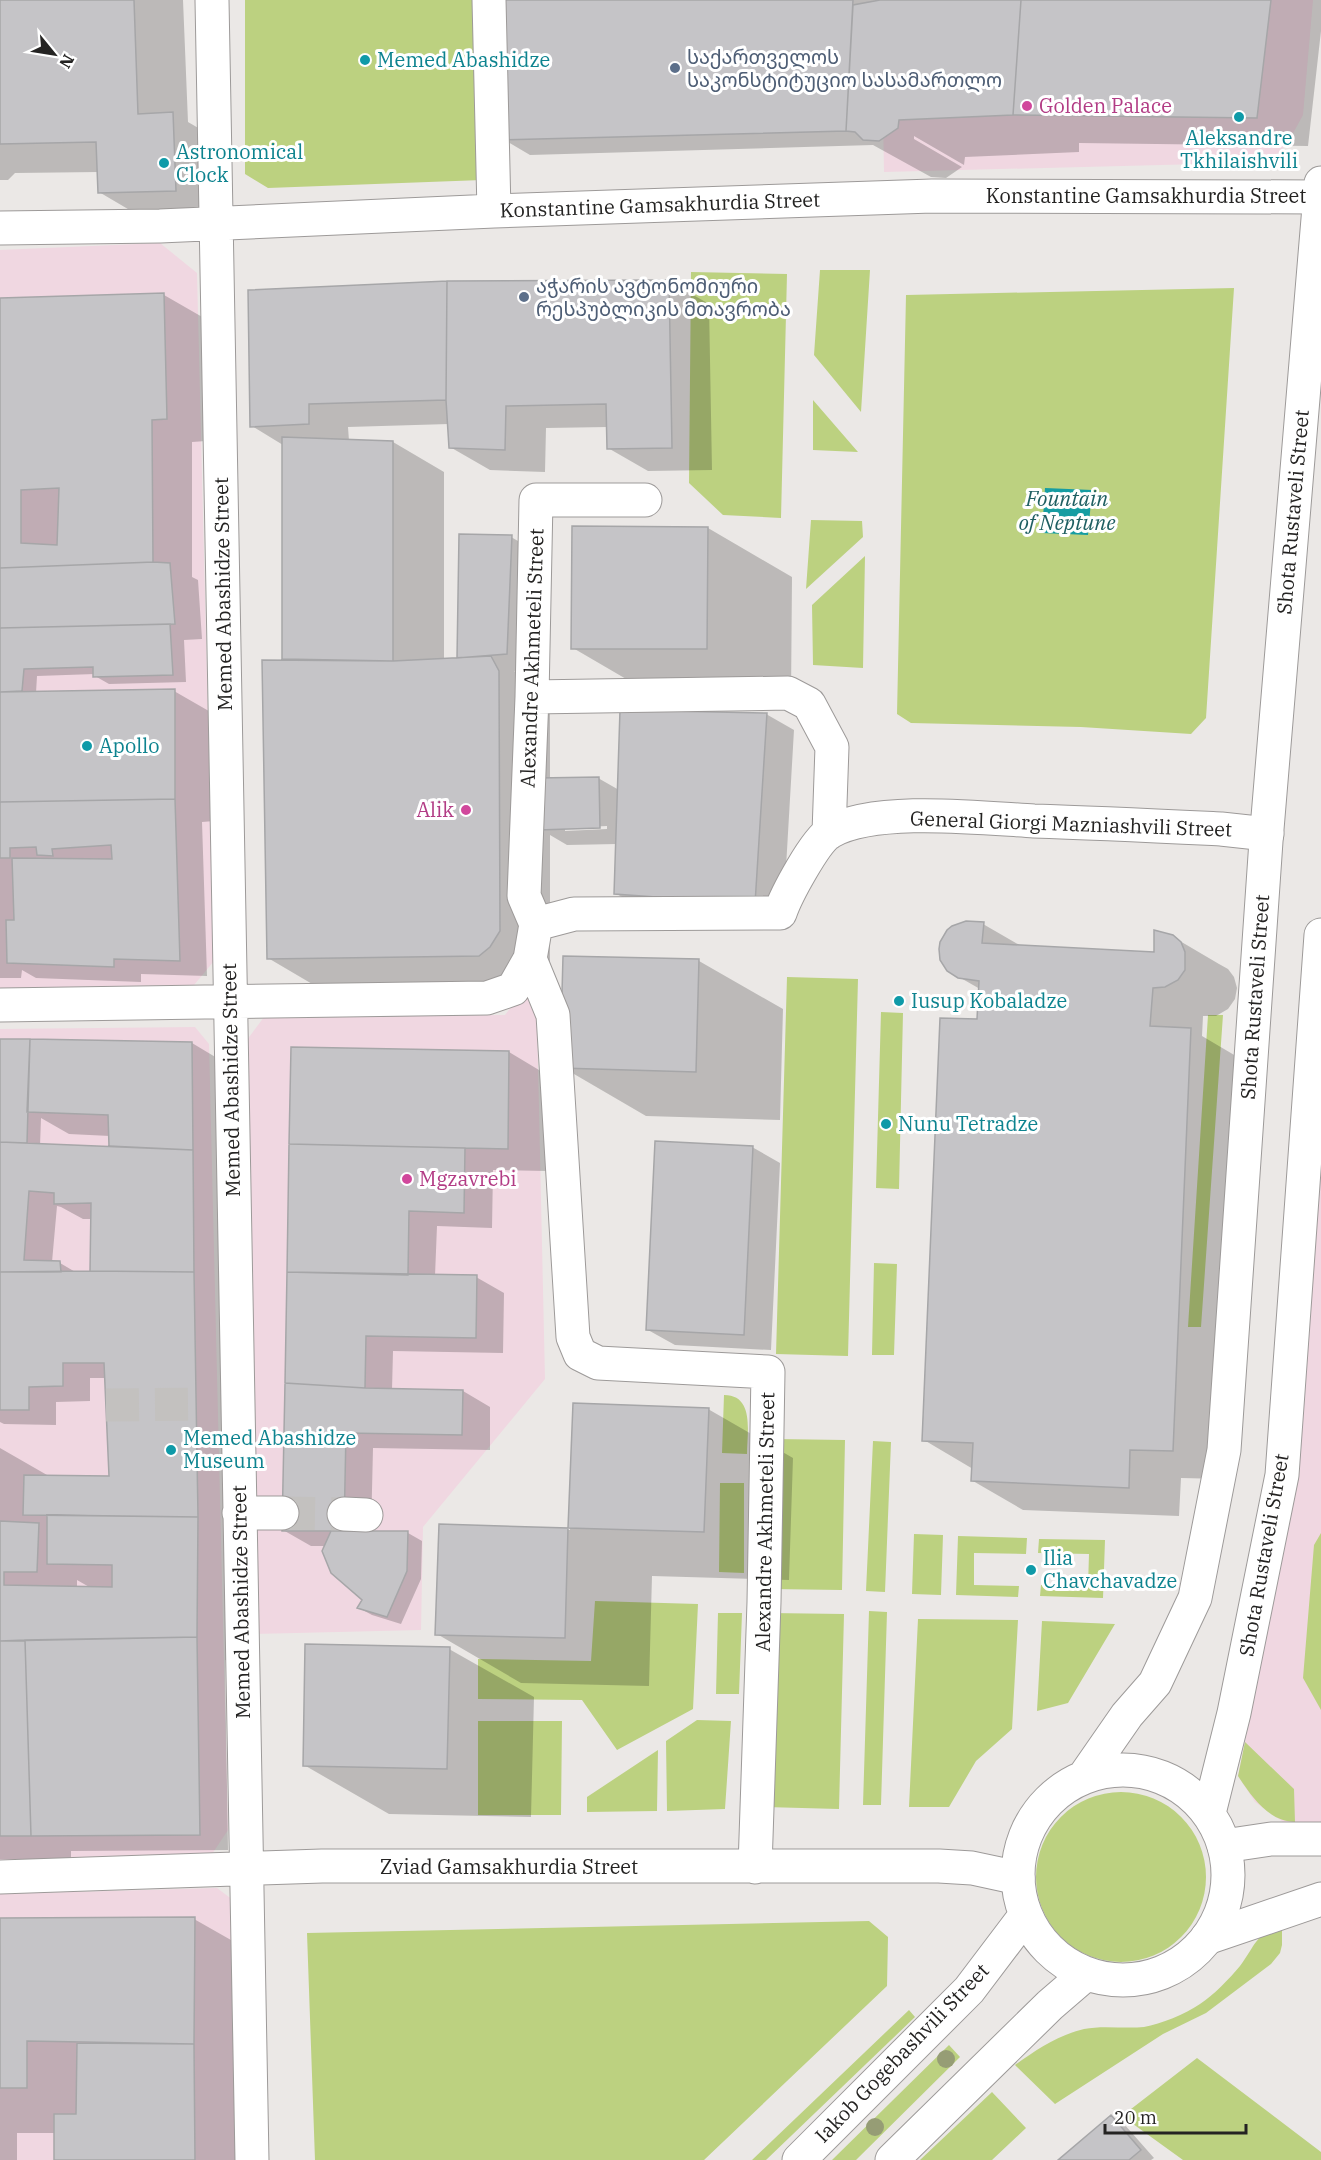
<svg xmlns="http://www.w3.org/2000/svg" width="1321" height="2160" viewBox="0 0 1321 2160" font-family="'IBM Plex Serif','Noto Sans Georgian',serif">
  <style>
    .commercial { fill: #f0d7e1 }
    .green { fill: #bcd180 }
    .water { fill: #169da2 }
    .shadow { fill: #0003; fill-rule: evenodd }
    .building { fill: #c5c4c7; stroke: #a6a6a8; stroke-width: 1.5; fill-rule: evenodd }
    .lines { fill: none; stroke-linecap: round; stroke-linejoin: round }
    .minor-tunnel { stroke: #c3c1bf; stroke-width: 33; stroke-dasharray: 33 16; stroke-linecap: butt }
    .minor-casing { stroke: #9d9a99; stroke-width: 35 }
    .major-casing { stroke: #9d9a99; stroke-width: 35 }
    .minor { stroke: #fff; stroke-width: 33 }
    .major { stroke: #fff; stroke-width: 33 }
    .tree { fill: #969d75 }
    .culture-dot { fill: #0f9aa8; stroke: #fff; stroke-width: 2 }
    .service-dot { fill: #5c6f8a; stroke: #fff; stroke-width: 2 }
    .hotel-dot { fill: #d1479c; stroke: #fff; stroke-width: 2 }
    .labels { text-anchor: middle; stroke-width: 6; stroke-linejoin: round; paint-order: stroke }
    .service-label { font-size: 20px; fill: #4e5e75; stroke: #fff; text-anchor: start }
    .culture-label { font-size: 20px; fill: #0d838f; stroke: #fff; text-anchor: start }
    .hotel-label { font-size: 20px; fill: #b23c85; stroke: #fff; text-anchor: start }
    .street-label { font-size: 20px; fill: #242322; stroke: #fff }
    .water-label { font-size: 21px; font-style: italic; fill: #1f5f62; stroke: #fff }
  </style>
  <rect width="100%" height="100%" fill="#ebe8e6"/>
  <path class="commercial" d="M881,0H1313L1303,115L1291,137L1279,153L1239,163L884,172Z
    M160,243L197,273L214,961L194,985L0,988V250Z
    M536,975L545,1379L423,1527L421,1630L253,1634L244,1044L264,1017L505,1015Z
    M195,1027L209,1044L228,1830L210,1857L0,1865V1029Z
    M1321,1151V1822H1283L1255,1802L1238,1776L1250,1718Z
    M217,1888L233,1900L235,2160H0V1894Z"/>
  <path class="green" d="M245,0H479L482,180L268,188L245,174Z
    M820,270H870L861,412L814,355Z
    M691,272L787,274L781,518L723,515L689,483Z
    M1234,288L1206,718L1191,734L1081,727L911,723L897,714L906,295Z
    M813,400L858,452L813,450Z
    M811,520L862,521L863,537L806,589Z
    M865,556L863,668L813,665L812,605Z
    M787,977L858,979L848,1356L776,1354Z
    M881,1012L903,1013L899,1189L876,1188Z
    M1208,1015H1223L1201,1327H1188Z
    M874,1263L897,1264L894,1355H872Z
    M724,1395C755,1395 747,1433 747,1454L722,1453Z
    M775,1439L845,1440L842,1590L771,1589Z
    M873,1441L891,1442L885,1592L866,1591Z
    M720,1483H744V1573L719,1572Z
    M1321,1533V1710L1303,1678L1314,1545Z
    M914,1534L943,1535L941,1595L912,1594Z
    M958,1536L1027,1538L1026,1554L974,1553V1585L1019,1586L1018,1597L956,1595Z
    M1039,1539L1105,1540L1103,1598L1040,1596L1041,1585L1088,1586L1089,1554L1038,1553Z
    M595,1601L698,1604L693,1709L617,1750L582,1700L478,1699V1659L591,1661Z
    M869,1611L887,1612L881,1805H863Z
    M718,1613H742L739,1694H716Z
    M770,1613L844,1614L839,1809L765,1807Z
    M918,1619L1018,1620L1012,1729L976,1761L949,1807H909Z
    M1042,1621L1115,1624L1068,1703L1037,1711Z
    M697,1720L731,1721L725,1809L667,1811L666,1741Z
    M478,1721H562L561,1815H478Z
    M1245,1742L1294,1789L1295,1822C1268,1821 1252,1797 1238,1776Z
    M658,1750L657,1811L587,1812V1797Z
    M1036 1877a85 85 0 1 1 170 0a85 85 0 1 1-170 0Z
    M869,1921L888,1937L887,1986L704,2160H315L307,1933Z
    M1282,1926V1945L1280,1953L1271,1964L1206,2013L1163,2034L1055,2104L1015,2065C1036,2050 1058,2035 1084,2029C1103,2025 1124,2029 1144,2027C1161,2024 1185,2014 1200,2004C1214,1995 1229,1979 1240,1966C1256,1945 1254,1935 1282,1926Z
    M909,2010L915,2017L766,2160H752Z
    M949,2045L960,2057L856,2160H832Z
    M1197,2058L1321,2152V2160H1183L1122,2116Z
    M992,2092L1026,2128L992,2160H920Z"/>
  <path class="water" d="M1045,488L1092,490L1088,535L1042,533Z"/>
  <path class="shadow" d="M0,0H183L188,122L224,143L226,219L150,222L99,192V172L15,173L8,180H0Z
    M500,0H1321V31L1308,146L1079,143V152L965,157L964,165L914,136V139L962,167L946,178L931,177L873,145L530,155L503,139Z
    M669,281L709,304L712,470L648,471L608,448V427L546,428L545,472L490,470L450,447L449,424L348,427L349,441L393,442L444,472V660L459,659L511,537L539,553L535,669L514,671L542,687L550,701V779L598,778L619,790L766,714L794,730L783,919L643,909L615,893L617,844L567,845L550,835V961L540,976L530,985L319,988L268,958L284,660L283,445L252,426L249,291ZM607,826V829L565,831V828Z
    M164,295L204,318L206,441L192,442V577L198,580L202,639L184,640L186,682L109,684L95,676V674L37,676L36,693L174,691L214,714V821L202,822L207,976L141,974V982L36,978L22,970L21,978H0V299Z
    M708,528L792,577L791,697H657L573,648Z
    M983,924L1023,947L1156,954L1168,934L1219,964L1228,969L1234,977L1237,988L1235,999L1228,1009L1216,1016H1203L1202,1036L1241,1059L1223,1479L1181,1478L1179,1516L1023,1510L973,1481V1469L924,1440L978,1021L980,989L959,977Z
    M699,961L783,1009L780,1120L646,1116L562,1067Z
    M0,1040L192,1043L232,1067L237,1660H225L228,1850L71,1851V1859H0V1448L47,1475L110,1477L107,1378H90V1401L56,1402V1425L4,1424L0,1422ZM41,1118L69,1134L110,1136V1145L116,1148L40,1146ZM57,1206L61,1207L83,1219H92V1273H77L60,1263L52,1262ZM77,1580L91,1588H77Z
    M292,1049L509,1052L549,1076L547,1171L493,1170L492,1228L437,1226L435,1276L476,1277L504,1293L503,1353L393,1351L392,1390L463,1391L490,1407V1450L373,1448L371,1533H408L422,1541L421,1579L401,1624L372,1615L359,1608L364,1599L326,1546H311L283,1530Z
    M752,1147L780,1163L771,1350L675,1345L648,1330Z
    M574,1404L708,1409L793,1458L789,1580L652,1576L649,1686L521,1683L437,1634L440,1526L570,1530Z
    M449,1649L534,1697L531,1817L389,1814L304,1765Z
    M0,1919H194L261,1957L245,2160H56V2133H17V2160H0Z
    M1111,2116L1124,2124L1154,2158L1151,2160H1060Z"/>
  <path class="building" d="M0,0H134L138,114L173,112L176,191L98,193L96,142L0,144Z
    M499,0H853L846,131L501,140Z
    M880,0H1021L1013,115L899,120L898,128L879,141L863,140L855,132L846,131L853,5Z
    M1021,0H1271L1257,118L1013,115Z
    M669,280L672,448L607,449L606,404L506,406L505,450L449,448L446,400L447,281Z
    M447,281L446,400L309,404V424L250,427L248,290Z
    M164,293L167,419L152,420L153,562L0,568V298ZM59,488L57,545L21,543V490Z
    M282,437L393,441V661L282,659Z
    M572,526L708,527L707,649H571Z
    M459,534L512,535L507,654L457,658Z
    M153,562L170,563L175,624L0,628V568Z
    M170,624L173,675L93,677V667L24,669L22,691L0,692V628Z
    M491,656L499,671L500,931L490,947L479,956L267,959L262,660L393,661Z
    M175,689V799L0,802V692Z
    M620,710L767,713L755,904L614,894Z
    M599,777L600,828L538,830L537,778Z
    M175,799L180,961L114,959V967L7,963L6,920H14L12,858L112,859L111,845L52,849L53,856L37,855L36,847L10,848V858H0V802Z
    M966,921L984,922L982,943L1154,952V930L1173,935L1181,942L1185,952V970L1178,980L1165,987L1153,988L1150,1026L1191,1028L1173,1451L1130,1450L1129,1488L971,1481L973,1443L922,1441L940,1018L977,1019L979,981L958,978L947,971L940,960L939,949L940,942L947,930L952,926Z
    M563,956L699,959L696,1072L560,1068Z
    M0,1039H30L27,1143L0,1142Z
    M30,1039L192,1042L193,1150L109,1146L108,1115L27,1112Z
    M291,1047L509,1051L508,1149L289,1144Z
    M655,1141L753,1146L744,1335L646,1330Z
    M0,1142L193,1150L194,1272L90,1271L91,1203L54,1204V1193L29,1191L24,1260L60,1261L61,1272H0Z
    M289,1144L465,1148L464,1213L409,1211L408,1275L287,1272Z
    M90,1271L194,1272L198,1517L23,1515L24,1475L109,1476L104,1363H63V1386L29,1387V1410H0V1272Z
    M287,1272L477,1275L476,1338L366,1336L365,1388L285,1383Z
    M285,1383L365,1388L463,1390L462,1435L346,1433L344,1531H282Z
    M573,1403L709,1408L704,1532L568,1528Z
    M47,1515L198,1517L197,1637L0,1641V1521L39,1523L37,1572H4V1585L112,1587V1565L47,1564Z
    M439,1524L568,1528L565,1638L435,1635Z
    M331,1531H408L407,1571L387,1617L357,1608L362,1600L331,1573L322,1551Z
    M197,1637L200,1835L31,1836L25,1640Z
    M25,1640L31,1836H0V1641Z
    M305,1644L450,1647L447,1769L303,1766Z
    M195,1917L194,2044L27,2041V2088H0V1918Z
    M77,2043L194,2044L195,2160H54V2114H76Z
    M1111,2115L1141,2150L1129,2160H1058Z"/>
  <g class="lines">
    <path class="minor-tunnel" d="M106,1405L201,1404
      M282,1513L344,1514"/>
    <defs>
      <path id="minor" d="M212,0L252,2160
        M489,0L494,211
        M0,228L160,226L494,211L932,196L1320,197
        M532,697L788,693L809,704L832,747L829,833
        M536,924L524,896L532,697L536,500H645
        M530,959L553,1015L573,1337L580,1354L598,1363L768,1372L764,1602L755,1867
        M0,1005L487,998L513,989L530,959L536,924L574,914L780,913C786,895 815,841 830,832C875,806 981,818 1034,821C1096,823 1158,826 1221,829L1267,834
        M239,1513H282
        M344,1514L366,1515
        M1224,1846L1271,1839H1321
        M0,1877L322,1866H939L972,1868L1018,1878
        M1207,1938L1321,1899"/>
      <path id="major" d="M1018 1875a105 105 0 1 1 210 0a105 105 0 1 1-210 0Z
        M1084,1777L1127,1715L1155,1683L1195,1598L1224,1450L1266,841L1321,183
        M1209,1813L1234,1713L1282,1475L1321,935
        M799,2160L969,1990L1025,1916
        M892,2160L1050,2005L1086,1974"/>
    </defs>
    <use href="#minor" class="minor-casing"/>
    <use href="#major" class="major-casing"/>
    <use href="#minor" class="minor"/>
    <use href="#major" class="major"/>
  </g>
  <g class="tree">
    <circle cx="946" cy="2059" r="9"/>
    <circle cx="875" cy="2127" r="9"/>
  </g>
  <g class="culture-dot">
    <circle cx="365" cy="60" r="6"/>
    <circle cx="1239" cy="117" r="6"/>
    <circle cx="164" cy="163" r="6"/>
    <circle cx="87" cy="746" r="6"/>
    <circle cx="899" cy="1001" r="6"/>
    <circle cx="886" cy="1124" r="6"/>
    <circle cx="171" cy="1450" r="6"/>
    <circle cx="1031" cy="1570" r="6"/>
  </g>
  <g class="service-dot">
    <circle cx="675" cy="68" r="6"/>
    <circle cx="524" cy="297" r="6"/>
  </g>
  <g class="hotel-dot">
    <circle cx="1027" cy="106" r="6"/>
    <circle cx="466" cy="810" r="6"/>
    <circle cx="407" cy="1179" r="6"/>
  </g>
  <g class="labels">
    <g class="service-label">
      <text x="687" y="64">საქართველოს<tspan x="687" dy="23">საკონსტიტუციო სასამართლო</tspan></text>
      <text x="536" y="293">აჭარის ავტონომიური<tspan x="536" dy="23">რესპუბლიკის მთავრობა</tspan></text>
    </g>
    <g class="culture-label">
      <text x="377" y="67">Memed Abashidze</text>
      <text x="1239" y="145" text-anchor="middle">Aleksandre<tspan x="1239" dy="23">Tkhilaishvili</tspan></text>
      <text x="176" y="159">Astronomical<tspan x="176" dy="23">Clock</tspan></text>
      <text x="99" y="753">Apollo</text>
      <text x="911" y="1008">Iusup Kobaladze</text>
      <text x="898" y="1131">Nunu Tetradze</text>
      <text x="183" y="1445">Memed Abashidze<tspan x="183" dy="23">Museum</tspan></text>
      <text x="1043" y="1565">Ilia<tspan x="1043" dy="23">Chavchavadze</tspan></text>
    </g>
    <g class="hotel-label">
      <text x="1039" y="113">Golden Palace</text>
      <text x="454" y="817" text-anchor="end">Alik</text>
      <text x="419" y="1186">Mgzavrebi</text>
    </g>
    <g class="street-label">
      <text x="1146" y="203">Konstantine Gamsakhurdia Street</text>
      <text transform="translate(660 205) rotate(-2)" y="7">Konstantine Gamsakhurdia Street</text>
      <text transform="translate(1293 512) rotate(-85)" y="7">Shota Rustaveli Street</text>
      <text transform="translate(223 594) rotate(-91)" y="7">Memed Abashidze Street</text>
      <text transform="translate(532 658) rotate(-88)" y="7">Alexandre Akhmeteli Street</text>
      <text transform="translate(1071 824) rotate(2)" y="7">General Giorgi Mazniashvili Street</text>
      <text transform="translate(1255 997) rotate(-86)" y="7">Shota Rustaveli Street</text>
      <text transform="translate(231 1080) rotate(-91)" y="7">Memed Abashidze Street</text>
      <text transform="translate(765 1522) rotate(-89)" y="7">Alexandre Akhmeteli Street</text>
      <text transform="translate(1264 1555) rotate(-80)" y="7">Shota Rustaveli Street</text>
      <text transform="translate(241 1602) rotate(-91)" y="7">Memed Abashidze Street</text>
      <text x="509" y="1874">Zviad Gamsakhurdia Street</text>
      <text transform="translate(902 2053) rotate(-46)" y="7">Iakob Gogebashvili Street</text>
    </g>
    <g class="water-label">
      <text x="1067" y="506">Fountain<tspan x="1067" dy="24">of Neptune</tspan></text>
    </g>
  </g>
  <g transform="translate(54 54) rotate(120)" stroke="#ffffff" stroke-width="4.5" paint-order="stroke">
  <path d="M0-4.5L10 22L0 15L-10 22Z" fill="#242322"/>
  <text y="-9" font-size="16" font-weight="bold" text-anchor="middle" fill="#242322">N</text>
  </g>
  <path d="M1105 2124v9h141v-9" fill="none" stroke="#242322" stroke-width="3"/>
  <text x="1114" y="2124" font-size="18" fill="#242322" stroke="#ffffff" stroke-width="4.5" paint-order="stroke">20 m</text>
</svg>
